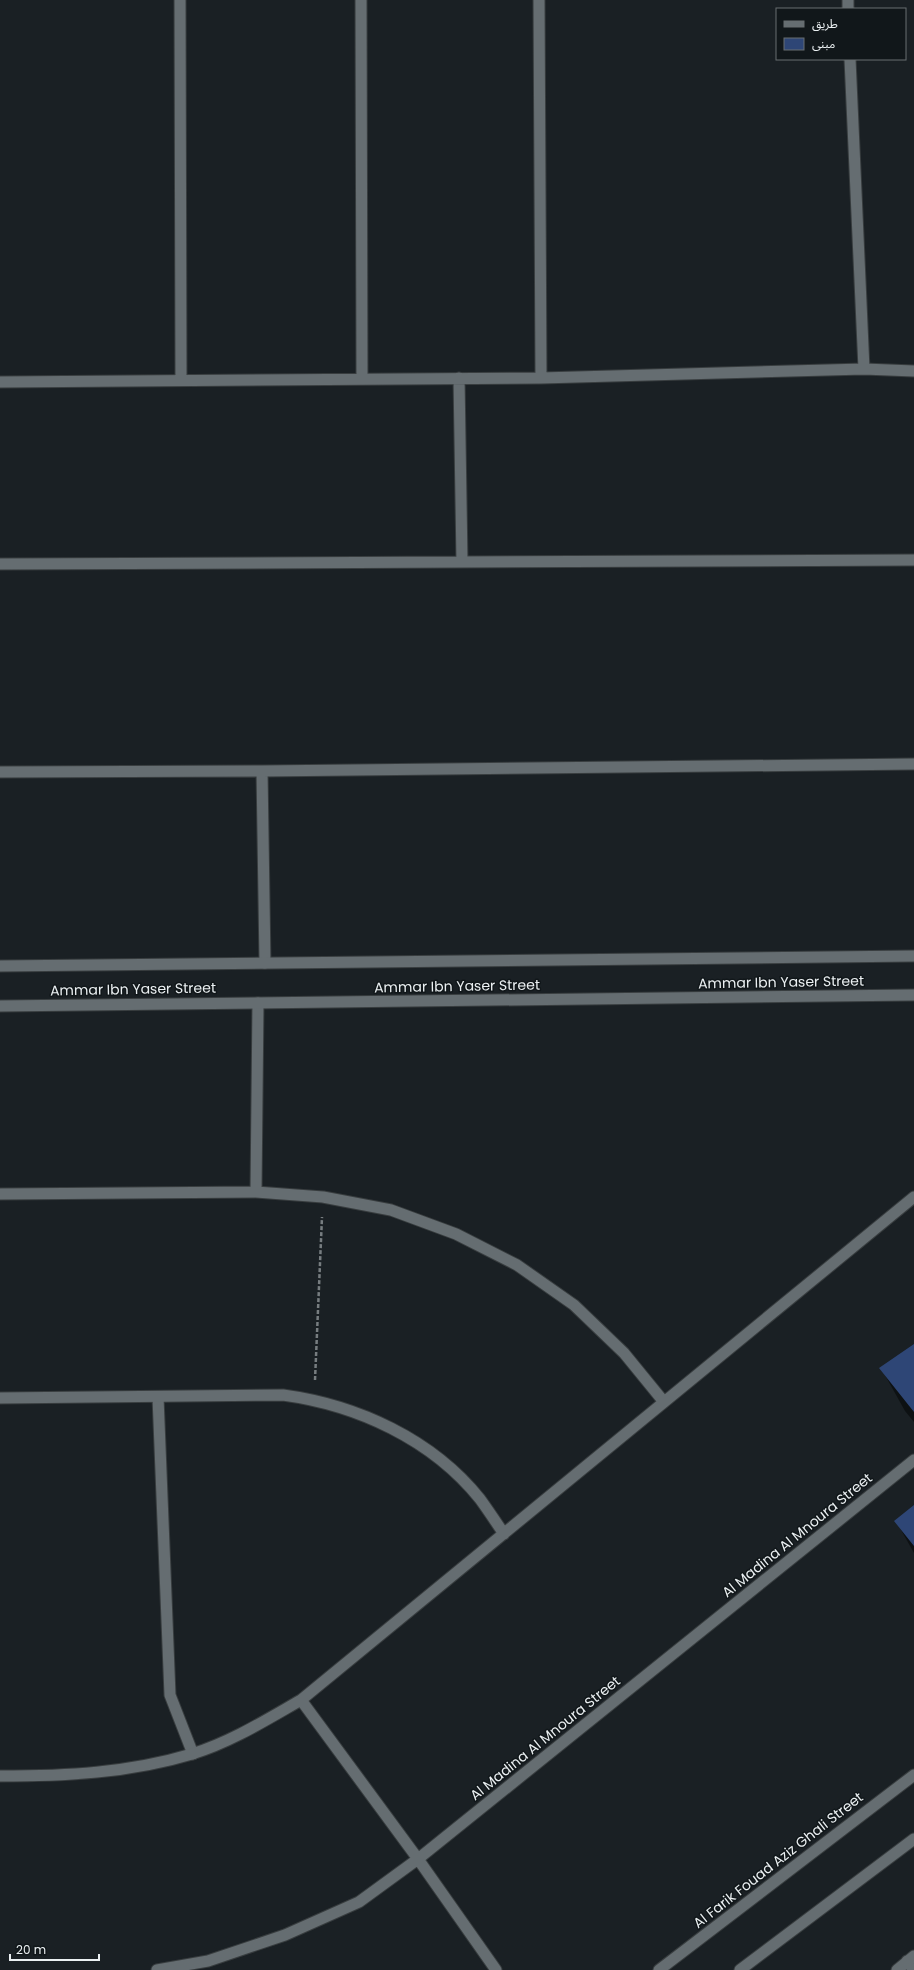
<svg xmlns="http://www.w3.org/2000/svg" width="914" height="1970" viewBox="0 0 914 1970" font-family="Poppins,'Noto Sans Arabic',sans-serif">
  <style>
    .shadow { fill: #0007 }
    .building { fill: #2e4676 }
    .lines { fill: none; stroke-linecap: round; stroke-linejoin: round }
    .service-casing { stroke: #383d3f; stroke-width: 13 }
    .minor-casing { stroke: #383d3f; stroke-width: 13 }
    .tertiary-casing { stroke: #383d3f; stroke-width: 13 }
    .path { stroke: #777d80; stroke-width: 2.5; stroke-dasharray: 4 2; stroke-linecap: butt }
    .service { stroke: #656d71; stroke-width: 11 }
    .minor { stroke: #656d71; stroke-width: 11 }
    .tertiary { stroke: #656d71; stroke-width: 11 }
    .labels { text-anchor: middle; stroke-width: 3; stroke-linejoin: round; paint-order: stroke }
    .street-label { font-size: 14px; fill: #ebf0f2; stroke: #11171a }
  </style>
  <rect width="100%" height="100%" fill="#1a2024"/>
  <path class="shadow" d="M914,1345V1422L905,1411L881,1368Z
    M914,1506V1553L896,1521Z"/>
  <path class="building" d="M914,1344V1412L879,1368Z
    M914,1505V1546L894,1521Z"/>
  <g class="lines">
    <defs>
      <path id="service" d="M158,1397L170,1695L193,1754
        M907,1961L914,1970
        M897,1970L914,1956"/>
      <path id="minor" d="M180,0L181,380
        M361,0L362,379
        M539,0L541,378
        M848,0V9
        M850,59L864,369
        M459,378L462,562
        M0,382L541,378L864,369L914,371
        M0,564L914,560
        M262,771L265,963
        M0,772L262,771L914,764
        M256,1192L258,1003
        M0,1194L256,1192L323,1197L391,1210L456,1234L517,1265L574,1305L624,1353L664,1402
        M0,1398L283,1395C357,1405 432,1439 480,1499C488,1510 496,1522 504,1534
        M301,1700L418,1859L496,1970
        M0,1776C65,1776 129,1773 192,1754C231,1742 266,1720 301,1700L914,1197
        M157,1970L208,1961L285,1935L359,1902L418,1859L914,1460"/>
      <path id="tertiary" d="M0,966L914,956
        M0,1006L914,995
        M659,1970L914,1775
        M740,1970L914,1839"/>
    </defs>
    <use href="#service" class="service-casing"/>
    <use href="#minor" class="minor-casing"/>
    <use href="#tertiary" class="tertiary-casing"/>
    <path class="path" d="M315,1380L322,1217"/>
    <use href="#service" class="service"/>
    <use href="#minor" class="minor"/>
    <use href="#tertiary" class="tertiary"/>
  </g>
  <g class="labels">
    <g class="street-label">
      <text transform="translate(781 982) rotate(-1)" y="5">Ammar Ibn Yaser Street</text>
      <text transform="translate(457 986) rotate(-1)" y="5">Ammar Ibn Yaser Street</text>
      <text transform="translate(133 989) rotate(-1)" y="5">Ammar Ibn Yaser Street</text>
      <text transform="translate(797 1535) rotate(-39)" y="5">Al Madina Al Mnoura Street</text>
      <text transform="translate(545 1738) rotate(-39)" y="5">Al Madina Al Mnoura Street</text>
      <text transform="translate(778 1860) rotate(-38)" y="5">Al Farik Fouad Aziz Ghali Street</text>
    </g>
  </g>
  <rect x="776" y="8" width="130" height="52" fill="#11171a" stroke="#686e70"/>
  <rect x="784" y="21" width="20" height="6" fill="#656d71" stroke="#686e70"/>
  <text x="812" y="28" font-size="12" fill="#ebf0f2">طريق</text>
  <rect x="784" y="38" width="20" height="12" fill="#2e4676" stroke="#686e70"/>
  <text x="812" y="48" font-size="12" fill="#ebf0f2">مبنى</text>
  <path d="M10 1954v6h89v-6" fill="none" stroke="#ebf0f2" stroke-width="2"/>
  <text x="16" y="1954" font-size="12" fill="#ebf0f2" stroke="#11171a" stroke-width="3" paint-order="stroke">20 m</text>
</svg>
